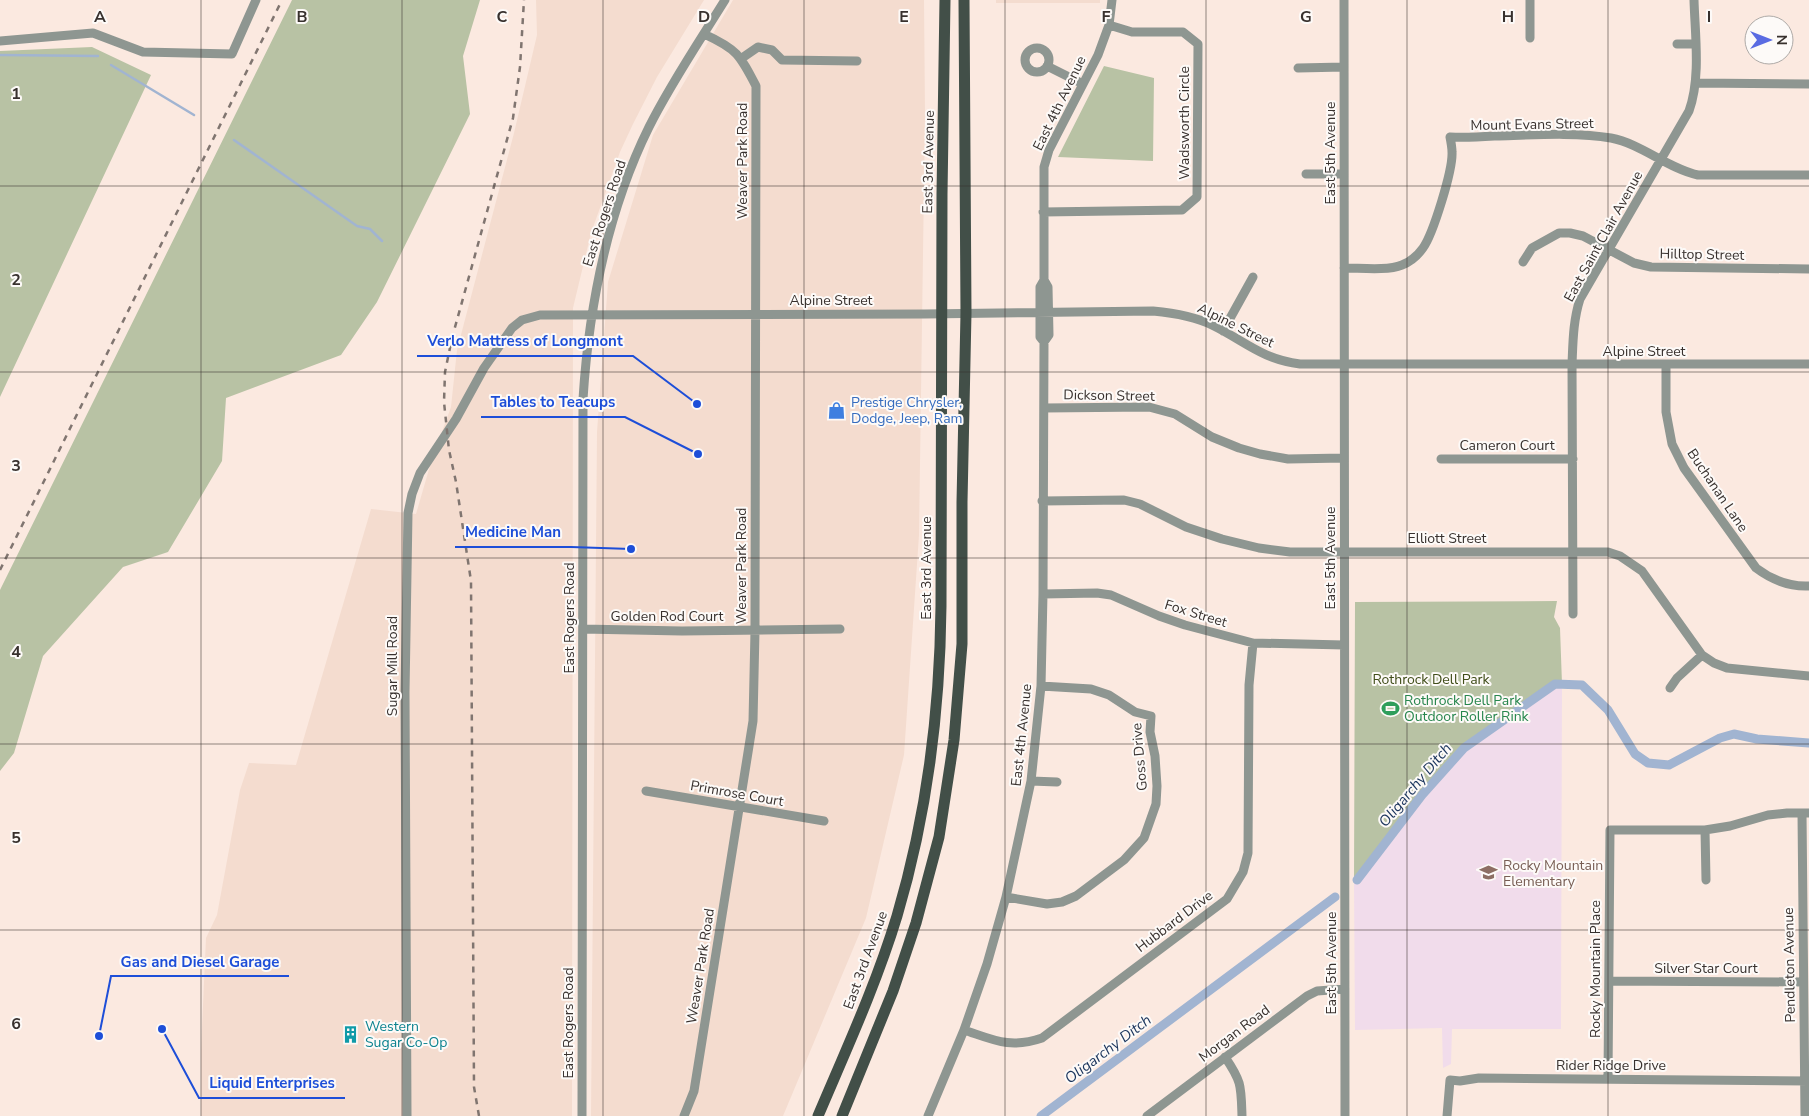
<svg xmlns="http://www.w3.org/2000/svg" width="1809" height="1116" viewBox="0 0 1809 1116" font-family="'Nunito Sans',sans-serif">
  <style>
    .built { fill: #f4dccf }
    .education { fill: #f1dceb }
    .green { fill: #b8c2a4 }
    .lines { fill: none; stroke-linecap: round; stroke-linejoin: round }
    .stream { stroke: #a1b4d1; stroke-width: 2.5 }
    .canal { stroke: #a1b4d1; stroke-width: 9 }
    .minor { stroke: #8e9691; stroke-width: 9 }
    .major { stroke: #424f48; stroke-width: 11 }
    .rail { stroke: #807570; stroke-width: 2.5; stroke-dasharray: 6 6; stroke-linecap: butt }
    .grid { fill: none; stroke: #38312e; stroke-width: 1; stroke-opacity: 0.55 }
    .labels { text-anchor: middle; stroke-width: 4; stroke-linejoin: round; paint-order: stroke }
    .street-label { font-size: 14px; fill: #38312e; stroke: #fdfaf8 }
    .shop-label { font-size: 14px; fill: #366cbe; stroke: #fdfaf8; text-anchor: start }
    .park-label { font-size: 14px; fill: #414e1a; stroke: #fdfaf8 }
    .leisure-label { font-size: 14px; fill: #27864d; stroke: #fdfaf8; text-anchor: start }
    .education-label { font-size: 14px; fill: #785e54; stroke: #fdfaf8; text-anchor: start }
    .culture-label { font-size: 14px; fill: #0d838f; stroke: #fdfaf8; text-anchor: start }
    .water-label { font-size: 15px; font-style: italic; fill: #1a345c; stroke: #fdfaf8 }
    .grid-label { font-size: 16px; text-anchor: middle; font-weight: bold; fill: #38312e; stroke: #fdfaf8; stroke-width: 4; stroke-linejoin: round; paint-order: stroke }
    .leader { fill: none; stroke: #1d4ed8; stroke-width: 2 }
    .callout-dot { fill: #1d4ed8; stroke: #fdfaf8; stroke-width: 2 }
    .callout-label { font-size: 15px; text-anchor: middle; font-weight: bold; fill: #1d4ed8; stroke: #fdfaf8; stroke-width: 4; stroke-linejoin: round; paint-order: stroke }
  </style>
  <rect width="100%" height="100%" fill="#fbe9e0"/>
  <path class="built" d="M536,0H704L657,77L633,124L620,152L591,233L573,308L572,1116H201V1050L206,938L217,915L240,790L249,763L296,765L371,509L416,514L432,459L451,407L457,350L514,133L537,35Z
    M733,0H924L925,114L919,535L904,755L866,918L783,1116H591L597,432L608,282L653,135Z
    M996,0H1100V3H996Z"/>
  <path class="education" d="M1555,684H1562L1561,1029H1452L1451,1064L1443,1068L1442,1028L1355,1030L1354,882L1422,795L1464,748Z"/>
  <path class="green" d="M292,0H480L463,56L470,114L377,302L341,355L226,398L222,461L168,552L123,567L43,656L14,753L0,771V590Z
    M92,47L151,75L0,397V51Z
    M1104,66L1154,78L1153,161L1058,157Z
    M1557,601L1554,617L1560,628L1562,684H1555L1464,748L1422,795L1354,882L1355,602Z"/>
  <g class="lines">
    <path class="stream" d="M0,55L98,56
      M111,65L194,115
      M234,140L357,226L370,229L382,241"/>
    <path class="canal" d="M1357,880L1422,795L1464,748L1555,684L1582,685L1608,710L1635,754L1648,763L1669,765L1720,738L1734,734L1757,739L1809,743
      M1041,1116L1335,897"/>
    <path class="minor" d="M1344,0L1345,1116
      M1530,38V0
      M0,41L93,33L143,52L232,54L256,0
      M1677,44H1695
      M1025 60a12 12 0 1 1 24 0a12 12 0 1 1-24 0Z
      M742,58L758,47L772,50L782,60L857,61
      M1047,66L1083,84
      M1298,68L1344,67
      M1695,83L1809,84
      M1306,174H1344
      M1043,212L1182,210L1197,197L1198,44L1183,32H1132L1109,25
      M1523,262L1532,248L1559,233H1570L1583,236L1634,263L1651,267L1809,269
      M1344,268C1361,268 1387,271 1402,265C1410,262 1418,255 1423,248C1433,234 1453,170 1452,152C1452,147 1451,142 1450,137C1465,138 1480,137 1496,136C1531,135 1577,132 1611,138C1642,144 1667,168 1698,175H1809
      M1223,331L1253,277
      M1044,342L1049,335L1048,287L1044,280V167L1049,150L1098,55L1109,25L1112,0
      M1666,364V412L1672,444L1684,468L1756,568C1772,580 1789,587 1809,586
      M1044,408L1149,407L1175,414L1212,437L1239,448L1260,454L1288,459L1344,458
      M1441,459H1573
      M1042,501L1124,500L1140,504L1186,527L1222,539L1259,548L1290,552H1608L1620,556L1642,571L1702,655L1714,663L1727,668L1809,676
      M1043,594L1097,593L1111,595L1159,616L1185,625L1253,643L1344,645
      M1573,614L1572,364C1573,342 1573,321 1580,299L1689,111C1701,78 1695,35 1694,0
      M583,629L682,631L840,629
      M1670,688L1677,678L1702,655
      M1031,781L1057,782
      M646,791L824,821
      M1802,813L1805,1116
      M1705,830L1706,880
      M1006,897L1047,904L1062,902L1076,896L1124,860L1144,838L1156,804L1157,786L1155,756L1150,732L1151,716L1135,712L1109,695L1091,689L1041,686
      M1609,981L1803,982
      M964,1030C994,1040 1010,1049 1042,1038L1227,899L1243,872L1248,853L1249,685L1253,643
      M1225,1057C1242,1082 1241,1086 1242,1116
      M1608,1078L1610,830H1705L1730,826L1768,815L1787,813H1809
      M407,1116L405,692L408,513L412,494L420,473L456,419L484,368L512,328L522,320L540,315L925,314L1153,311C1174,313 1194,316 1212,325C1245,341 1261,359 1300,364H1809
      M582,1116L583,399C589,305 607,212 649,127C671,83 699,42 725,0
      M684,1116L694,1091L753,721L755,631L756,86C740,55 737,49 704,34
      M928,1116L964,1030L987,964L1006,897L1031,781L1041,686L1043,594L1044,342L1040,337V287L1044,280
      M1147,1116L1307,996L1317,991L1345,989
      M1447,1116L1450,1080L1460,1081L1479,1078L1809,1081"/>
    <path class="major" d="M818,1116C846,1050 876,985 897,916C927,815 940,711 941,606L942,194L945,0
      M842,1116L893,991L916,923L939,837L954,740L962,644V502L966,313L964,0"/>
    <path class="rail" d="M0,570L282,0
      M479,1116L474,1087L471,581L456,482L449,450L444,402L445,372L452,338L513,118L520,67L524,0"/>
  </g>
  <path class="grid" d="M201,0V1116M402,0V1116M603,0V1116M804,0V1116M1005,0V1116M1206,0V1116M1407,0V1116M1608,0V1116M0,186H1809M0,372H1809M0,558H1809M0,744H1809M0,930H1809"/>
  <defs>
    <symbol id="shop-bare" viewBox="-9 -9 18 18"><path d="M-5-2.5h2.3a2.7 3.5 0 0 1 5.4 0H5L5.5 6h-11ZM-1.5-2.5h3a1.5 2.3 0 0 0-3 0Z" fill="#3f7fe0" stroke="#fdfaf8" stroke-width="2.5" paint-order="stroke"/></symbol>
    <symbol id="stadium-bare" viewBox="-9 -9 18 18"><path d="M0-5a6.5 5 0 1 0 0 10a6.5 5 0 1 0 0-10ZM-3.5-1.8h7v3.6h-7Z" fill="#2e9e5b" stroke="#fdfaf8" stroke-width="2.5" paint-order="stroke"/></symbol>
    <symbol id="school-bare" viewBox="-9 -9 18 18"><path d="M0-5L7-2L0 1L-7-2ZM-4 1L0 2.5L4 1V4Q0 6-4 4Z" fill="#8d6e63" stroke="#fdfaf8" stroke-width="2.5" paint-order="stroke"/></symbol>
    <symbol id="building-bare" viewBox="-9 -9 18 18"><path d="M-4-6H4V6H1V3H-1V6H-4ZM-2.5-4.3h1.7v1.8h-1.7ZM.8-4.3h1.7v1.8H.8ZM-2.5-1h1.7V.8h-1.7ZM.8-1h1.7V.8H.8Z" fill="#0f9aa8" stroke="#fdfaf8" stroke-width="2.5" paint-order="stroke"/></symbol>
  </defs>
  <g fill-rule="evenodd">
    <use href="#shop-bare" x="824" y="398" width="25" height="25"/>
    <use href="#stadium-bare" x="1378" y="696" width="25" height="25"/>
    <use href="#school-bare" x="1476" y="860" width="25" height="25"/>
    <use href="#building-bare" x="338" y="1022" width="25" height="25"/>
  </g>
  <g class="labels">
    <g class="street-label">
      <text transform="translate(1059 103) rotate(-64)" y="5">East 4th Avenue</text>
      <text transform="translate(1184 123) rotate(-90)" y="5">Wadsworth Circle</text>
      <text transform="translate(1532 124) rotate(-1)" y="5">Mount Evans Street</text>
      <text transform="translate(1330 153) rotate(-90)" y="5">East 5th Avenue</text>
      <text transform="translate(742 161) rotate(-90)" y="5">Weaver Park Road</text>
      <text transform="translate(928 162) rotate(-89)" y="5">East 3rd Avenue</text>
      <text transform="translate(604 213) rotate(-72)" y="5">East Rogers Road</text>
      <text transform="translate(1603 236) rotate(-61)" y="5">East Saint Clair Avenue</text>
      <text transform="translate(1702 254) rotate(1)" y="5">Hilltop Street</text>
      <text x="831" y="305">Alpine Street</text>
      <text transform="translate(1236 325) rotate(26)" y="5">Alpine Street</text>
      <text x="1644" y="356">Alpine Street</text>
      <text transform="translate(1109 395) rotate(1)" y="5">Dickson Street</text>
      <text x="1507" y="450">Cameron Court</text>
      <text transform="translate(1718 490) rotate(56)" y="5">Buchanan Lane</text>
      <text x="1447" y="543">Elliott Street</text>
      <text transform="translate(1330 558) rotate(-90)" y="5">East 5th Avenue</text>
      <text transform="translate(741 566) rotate(-90)" y="5">Weaver Park Road</text>
      <text transform="translate(926 568) rotate(-90)" y="5">East 3rd Avenue</text>
      <text transform="translate(1196 613) rotate(17)" y="5">Fox Street</text>
      <text x="667" y="621">Golden Rod Court</text>
      <text transform="translate(569 618) rotate(-90)" y="5">East Rogers Road</text>
      <text transform="translate(392 666) rotate(-90)" y="5">Sugar Mill Road</text>
      <text transform="translate(1021 735) rotate(-84)" y="5">East 4th Avenue</text>
      <text transform="translate(1139 757) rotate(-95)" y="5">Goss Drive</text>
      <text transform="translate(737 793) rotate(10)" y="5">Primrose Court</text>
      <text transform="translate(1174 921) rotate(-37)" y="5">Hubbard Drive</text>
      <text transform="translate(865 960) rotate(-70)" y="5">East 3rd Avenue</text>
      <text transform="translate(1331 963) rotate(-90)" y="5">East 5th Avenue</text>
      <text transform="translate(1789 965) rotate(-91)" y="5">Pendleton Avenue</text>
      <text transform="translate(700 966) rotate(-81)" y="5">Weaver Park Road</text>
      <text x="1706" y="973">Silver Star Court</text>
      <text transform="translate(1595 969) rotate(-90)" y="5">Rocky Mountain Place</text>
      <text transform="translate(568 1023) rotate(-90)" y="5">East Rogers Road</text>
      <text transform="translate(1234 1033) rotate(-37)" y="5">Morgan Road</text>
      <text x="1611" y="1070">Rider Ridge Drive</text>
    </g>
    <g class="shop-label">
      <text x="851" y="407">Prestige Chrysler,<tspan x="851" dy="16">Dodge, Jeep, Ram</tspan></text>
    </g>
    <g class="park-label">
      <text x="1431" y="684">Rothrock Dell Park</text>
    </g>
    <g class="leisure-label">
      <text x="1404" y="705">Rothrock Dell Park<tspan x="1404" dy="16">Outdoor Roller Rink</tspan></text>
    </g>
    <g class="education-label">
      <text x="1503" y="870">Rocky Mountain<tspan x="1503" dy="16">Elementary</tspan></text>
    </g>
    <g class="culture-label">
      <text x="365" y="1031">Western<tspan x="365" dy="16">Sugar Co-Op</tspan></text>
    </g>
    <g class="water-label">
      <text transform="translate(1415 785) rotate(-50)" y="5">Oligarchy Ditch</text>
      <text transform="translate(1108 1049) rotate(-37)" y="5">Oligarchy Ditch</text>
    </g>
  </g>
  <g class="grid-label">
    <text x="100" y="22">A</text>
    <text x="302" y="22">B</text>
    <text x="502" y="22">C</text>
    <text x="704" y="22">D</text>
    <text x="904" y="22">E</text>
    <text x="1106" y="22">F</text>
    <text x="1306" y="22">G</text>
    <text x="1508" y="22">H</text>
    <text x="1709" y="22">I</text>
    <text x="16" y="99">1</text>
    <text x="16" y="285">2</text>
    <text x="16" y="471">3</text>
    <text x="16" y="657">4</text>
    <text x="16" y="843">5</text>
    <text x="16" y="1029">6</text>
  </g>
  <path class="leader" d="M697 404L633 356H417M698 454L625 417H481M631 549L571 547H455M99 1036L111 976H289M162 1029L199 1098H345"/>
  <g class="callout-dot">
    <circle cx="697" cy="404" r="5"/>
    <circle cx="698" cy="454" r="5"/>
    <circle cx="631" cy="549" r="5"/>
    <circle cx="99" cy="1036" r="5"/>
    <circle cx="162" cy="1029" r="5"/>
  </g>
  <g class="callout-label">
    <text x="525" y="346">Verlo Mattress of Longmont</text>
    <text x="553" y="407">Tables to Teacups</text>
    <text x="513" y="537">Medicine Man</text>
    <text x="200" y="967">Gas and Diesel Garage</text>
    <text x="272" y="1088">Liquid Enterprises</text>
  </g>
  <g transform="translate(1769 40) rotate(90)"><circle r="24" fill="#fdfaf8" stroke="#aeaaa7"/>
  <path d="M0-4L9 19L0 12L-9 19Z" fill="#5a6be2"/>
  <text y="-8" font-size="14" font-weight="bold" text-anchor="middle" fill="#38312e">N</text>
  </g>
</svg>
